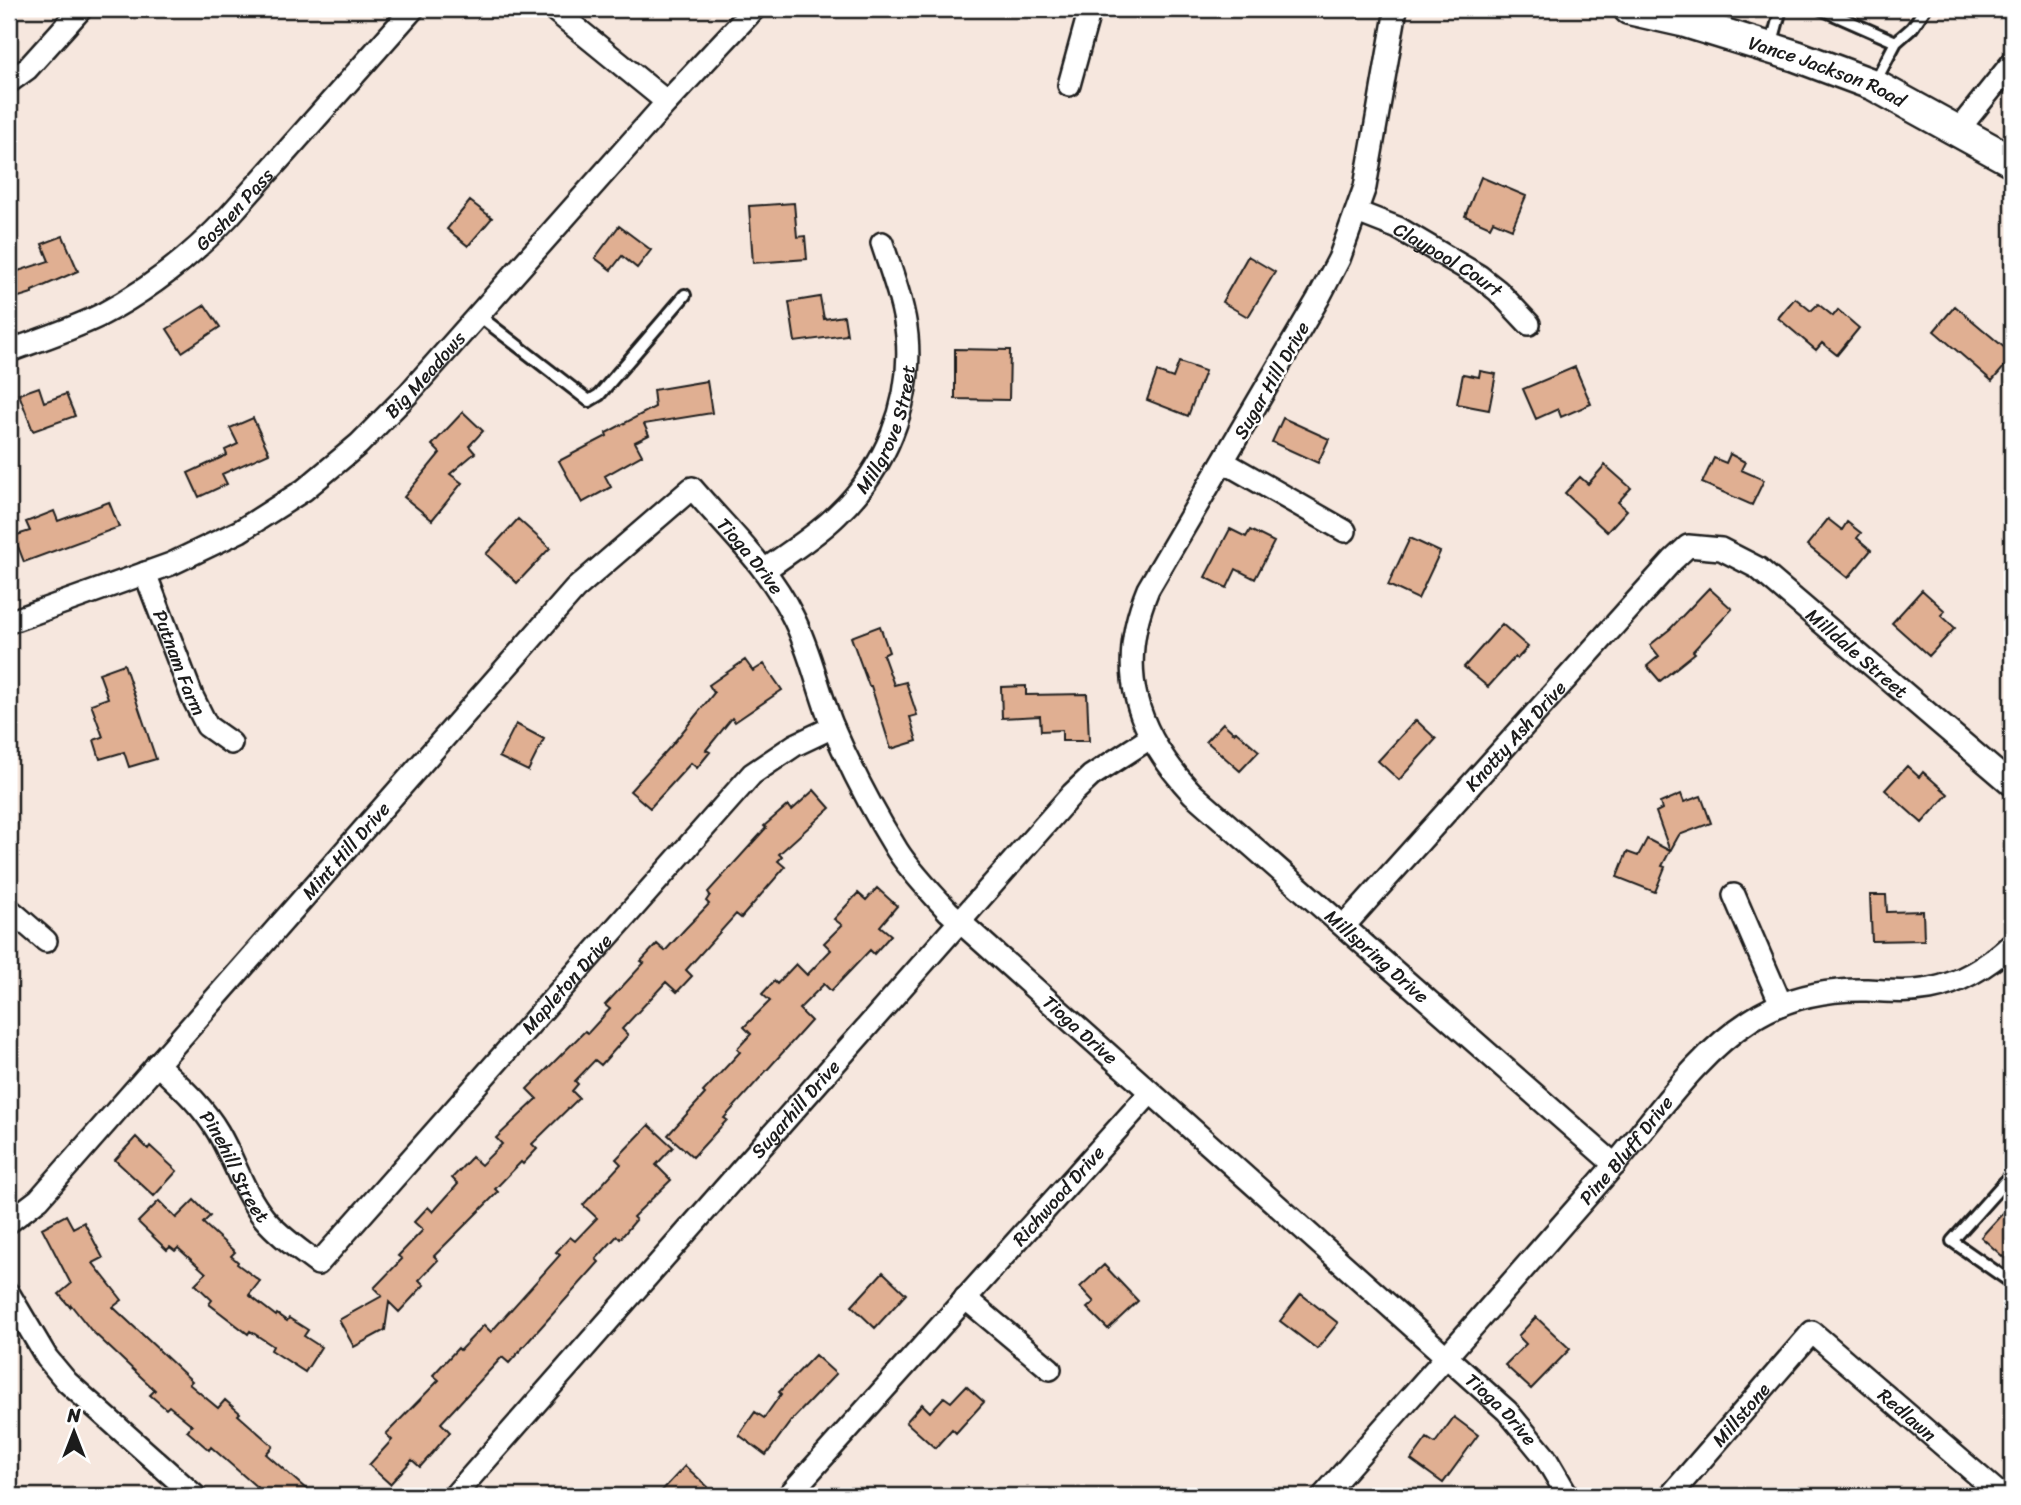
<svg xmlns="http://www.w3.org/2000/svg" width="2021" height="1505" viewBox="0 0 2021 1505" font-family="Sriracha,sans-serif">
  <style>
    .building { fill: #e0af92; stroke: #1c1c1c; stroke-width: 2 }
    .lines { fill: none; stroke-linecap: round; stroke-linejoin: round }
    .lane-casing { stroke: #1c1c1c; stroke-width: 16 }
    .street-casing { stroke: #1c1c1c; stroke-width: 26 }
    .secondary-casing { stroke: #1c1c1c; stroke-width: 35 }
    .lane { stroke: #fff; stroke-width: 10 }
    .street { stroke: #fff; stroke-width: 21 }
    .secondary { stroke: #fff; stroke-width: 30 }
    .labels { text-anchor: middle; stroke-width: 5; stroke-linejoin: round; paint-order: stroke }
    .street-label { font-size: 19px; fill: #1c1c1c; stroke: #fff }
  </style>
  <rect width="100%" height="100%" fill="#f6e7de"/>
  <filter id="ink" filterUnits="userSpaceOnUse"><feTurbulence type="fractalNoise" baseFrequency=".0143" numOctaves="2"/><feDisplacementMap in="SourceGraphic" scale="14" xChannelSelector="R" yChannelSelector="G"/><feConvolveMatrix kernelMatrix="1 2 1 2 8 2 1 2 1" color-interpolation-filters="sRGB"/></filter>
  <g filter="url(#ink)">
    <path class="building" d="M1481,177L1526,196L1512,229L1493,221L1490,227L1465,216Z
      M470,201L492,218L468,246L447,229Z
      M794,203L797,237L805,236L807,259L753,263L749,206Z
      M619,226L651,250L637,268L622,256L611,270L595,258Z
      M63,236L78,271L32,291V293L9,300V274L49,261L42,244Z
      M1248,256L1275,272L1248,317L1222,302Z
      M820,297L824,319L844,316L847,335L795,342L789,302Z
      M1795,298L1811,311L1818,304L1833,316L1838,310L1859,328L1837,355L1822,343L1816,350L1778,318Z
      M205,305L220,327L182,352L167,329Z
      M1955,306L2012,354V358L1992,381L1934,331Z
      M955,349L1010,350L1009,400L955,399Z
      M1179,362L1205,371L1188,416L1147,400L1157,372L1173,378Z
      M1575,367L1591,404L1561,417L1558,409L1536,419L1523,389Z
      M1480,371L1496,374L1489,410L1457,404L1463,374L1479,377Z
      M707,381L712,413L644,424L649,435L635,442L642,455L605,476L611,487L582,503L559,461L607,436L606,433L655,407L653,390Z
      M39,387L44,402L66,394L75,416L33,431L19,394Z
      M463,412L483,431L469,446L475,453L450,474L462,483L432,520L404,497L440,453L432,445Z
      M253,418L269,453L222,474L227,484L199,497L188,473L227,455L225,450L238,444L230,428Z
      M1283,418L1329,439L1318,463L1272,442Z
      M1730,454L1745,462L1741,470L1764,480L1752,505L1702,483L1714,458L1726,463Z
      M1605,465L1631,488L1618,502L1627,510L1607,532L1565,493L1580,477L1588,484Z
      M109,502L119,527L24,562L14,536L30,531L26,522L54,511L58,521Z
      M518,519L550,548L517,583L486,554Z
      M1828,519L1842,530L1847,522L1861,533L1857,538L1871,550L1848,578L1807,545Z
      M1230,529L1246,537L1250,530L1274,542L1255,579L1236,569L1227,588L1205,577Z
      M1410,538L1440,552L1418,599L1388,585Z
      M1709,588L1732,609L1693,651L1695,653L1660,681L1647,666L1659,656L1650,645L1670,629Z
      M1922,590L1945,611L1941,615L1955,628L1929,656L1892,623Z
      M1502,624L1528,647L1517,659L1515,657L1488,687L1464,667Z
      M880,626L889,652L883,655L894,685L906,682L917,715L910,717L917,741L891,749L871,686H869L851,637Z
      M745,660L753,671L764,664L782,690L735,722L732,718L706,750L710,752L697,768L691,763L650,808L630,791L671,746L714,693L709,685Z
      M124,664L156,759L129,767L124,752L100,759L94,740L103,737L91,704L108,698L99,673Z
      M1026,686V695L1087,694L1089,741H1062V730L1041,731L1040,716L1002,718L1001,687Z
      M1416,720L1436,739L1399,780L1378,761Z
      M1223,723L1234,733L1236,731L1259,751L1240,771L1206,741Z
      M516,724L544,739L528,771L499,757Z
      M1907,766L1919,777L1923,772L1948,794L1922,823L1885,790Z
      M814,790L830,808L779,854L782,857L778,861L785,867L741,918L736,914L686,970L692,976L677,992L666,982L622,1029L628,1035L601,1065L595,1060L575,1081L578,1084L572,1091L579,1098L532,1144L537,1149L523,1164L521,1162L495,1189L498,1192L434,1256L438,1260L419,1280L424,1285L399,1312L389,1302L385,1330L354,1347L339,1320L382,1296L374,1288L402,1259L398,1256L423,1230L414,1222L428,1207L433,1212L458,1184L452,1178L472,1157L481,1165L502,1144L496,1138L537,1099L527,1089L585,1031L588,1033L610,1009L605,1005L644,963L641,961L657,944L665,951L685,929L709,904L706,901L710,895L708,892L766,828L764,826L788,805L792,810Z
      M1681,794L1684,802L1701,796L1711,823L1679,835L1670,851L1656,812L1662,809L1660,803Z
      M1647,839L1670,851L1662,866L1665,867L1655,892L1617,877L1627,852L1638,856Z
      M877,888L897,906L880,926L891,935L874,954L870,950L831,991L824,984L799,1009L811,1021L724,1118L727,1120L693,1157L668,1135L705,1094L703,1092L740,1052L737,1049L751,1034L744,1027L770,1001L762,994L774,981L777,984L796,964L807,975L831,950L824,943L842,925L834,919L858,893L866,900Z
      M1870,895H1886L1887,912L1923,911L1924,940L1872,941Z
      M649,1125L673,1147L656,1165L671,1180L633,1217L636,1220L620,1239L617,1236L596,1259L599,1262L509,1363L502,1357L441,1423L450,1432L435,1450L420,1467L412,1460L390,1484L369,1465L392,1440L386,1434L439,1380L433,1375L458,1348L460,1350L484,1325L491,1332L560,1255L556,1252L570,1237L575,1241L597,1218L583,1205L621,1164L616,1159Z
      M136,1137L148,1149L150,1146L177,1171L154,1196L115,1160Z
      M194,1200L210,1216L203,1223L235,1252L231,1256L238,1262L237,1264L260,1281L249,1295L276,1316L277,1314L287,1321L289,1318L308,1330L304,1336L321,1347L305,1372L271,1350L273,1346L250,1331L248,1334L209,1304L212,1300L195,1284L206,1273L178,1248L175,1251L170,1247L167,1250L138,1222L159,1201L176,1218Z
      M2012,1203V1265L1981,1237Z
      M66,1215L73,1228L84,1222L103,1258L93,1263L122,1300L113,1307L192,1381L189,1384L218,1408L225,1400L240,1413L238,1415L273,1446L266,1454L314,1496H253L259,1489L211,1447L209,1450L187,1431L192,1425L169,1406L166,1409L150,1395L155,1390L91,1330L71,1305L70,1307L59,1294L71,1284L42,1228Z
      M1104,1265L1138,1301L1108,1329L1087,1308L1094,1302L1080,1287Z
      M883,1272L906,1294L875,1328L852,1306Z
      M1301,1294L1338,1323L1317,1349L1280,1321Z
      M1536,1317L1570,1349L1531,1389L1505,1365L1526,1344L1518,1336Z
      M815,1355L836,1374L791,1421L766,1455L739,1435L755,1412L764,1418L781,1394L779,1392Z
      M966,1386L984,1402L956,1433L952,1429L935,1448L906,1422L922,1404L930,1412L944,1397L951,1402Z
      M1454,1417L1478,1435L1443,1483L1411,1460L1427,1438L1435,1443Z
      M685,1466L708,1487L699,1496H657Z"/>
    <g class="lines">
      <defs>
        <path id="lane" d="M1821,9L1896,42
          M1771,46L1781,9
          M1875,82L1896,42L1912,28L1925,9
          M478,315L589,401L599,395L685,295
          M2012,1174L1952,1241L2012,1283"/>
        <g id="street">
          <path d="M553,9L667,102"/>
          <path id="s1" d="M1396,9L1365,187L1339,259L1318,299L1148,589C1115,669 1135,732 1193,794L1615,1165"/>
          <path d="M9,82L27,69L81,9"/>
          <path d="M1069,85L1090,9"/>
          <path d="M1959,129L2012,63"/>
          <path id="s2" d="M1357,212L1398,228L1479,276L1498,291L1529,324"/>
          <path id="s3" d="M9,351C39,340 70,330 99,316C149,290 192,256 230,215L413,9"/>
          <path d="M1224,462L1345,531"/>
          <path id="s4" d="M765,570C789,552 816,536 837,515C885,470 913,402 907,336C904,304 892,274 882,243"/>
          <path id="s5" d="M145,573L192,696L207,726L231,743"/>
          <path id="s6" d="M9,622L171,564L240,531L304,490L359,444L409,393L667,102L754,9"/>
          <path d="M1734,895L1781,1004"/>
          <path d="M9,909L46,941"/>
          <path id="s7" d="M1344,926L1673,560L1688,546L1721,549L1758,568L2012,785"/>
          <path id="s8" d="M157,1064C179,1085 202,1105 218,1132C235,1161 243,1192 264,1218C279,1236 300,1250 318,1264L752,774L795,745L833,727"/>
          <path id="s9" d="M9,1222L39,1199L575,589L692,488C728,530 769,567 793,617C811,652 818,691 833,727C851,769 873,811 897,850C911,872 930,891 948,911L1507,1411L1545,1457L1568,1496"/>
          <path d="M9,1294L47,1358L67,1382L195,1496"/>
          <path d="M965,1298L1050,1369"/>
          <path id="s10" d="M454,1496L1072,794L1091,776L1150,738"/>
          <path id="s11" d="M788,1496L1150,1093"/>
          <path id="s12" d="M1323,1496C1419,1388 1515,1279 1610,1170C1654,1120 1693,1057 1751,1020C1785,998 1826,989 1867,990C1888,991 1908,993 1930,989C1962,983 1989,965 2012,944"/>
          <path id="s13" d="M1670,1496L1812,1332L2002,1496"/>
        </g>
        <g id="secondary">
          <path id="s14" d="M1629,9L1682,21L1796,56L1874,85L2012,161"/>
        </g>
      </defs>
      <use href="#lane" class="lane-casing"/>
      <use href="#street" class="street-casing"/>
      <use href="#secondary" class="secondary-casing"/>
      <use href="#lane" class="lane"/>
      <use href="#street" class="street"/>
      <use href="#secondary" class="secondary"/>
    </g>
  </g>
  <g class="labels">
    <g class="street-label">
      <text dy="7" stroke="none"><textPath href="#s14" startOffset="208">Vance Jackson Road</textPath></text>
      <text dy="7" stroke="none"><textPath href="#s3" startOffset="270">Goshen Pass</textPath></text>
      <text dy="7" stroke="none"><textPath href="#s2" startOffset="103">Claypool Court</textPath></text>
      <text dy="7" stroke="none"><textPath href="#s6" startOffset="492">Big Meadows</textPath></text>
      <text transform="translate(1271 380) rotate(-60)" y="7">Sugar Hill Drive</text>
      <text dy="7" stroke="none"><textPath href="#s4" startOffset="192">Millgrove Street</textPath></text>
      <text dy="7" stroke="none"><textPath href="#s9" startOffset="1094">Tioga Drive</textPath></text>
      <text dy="7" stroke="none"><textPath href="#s7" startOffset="718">Milldale Street</textPath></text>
      <text dy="7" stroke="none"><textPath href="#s5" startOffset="96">Putnam Farm</textPath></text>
      <text dy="7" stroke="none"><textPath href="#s7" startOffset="256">Knotty Ash Drive</textPath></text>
      <text dy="7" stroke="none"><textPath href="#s9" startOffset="502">Mint Hill Drive</textPath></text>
      <text dy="7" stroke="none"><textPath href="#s1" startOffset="1108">Millspring Drive</textPath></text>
      <text dy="7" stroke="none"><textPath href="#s8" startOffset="635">Mapleton Drive</textPath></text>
      <text dy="7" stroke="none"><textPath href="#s9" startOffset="1682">Tioga Drive</textPath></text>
      <text dy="7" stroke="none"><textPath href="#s10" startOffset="516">Sugarhill Drive</textPath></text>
      <text dy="7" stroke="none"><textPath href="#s12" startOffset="460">Pine Bluff Drive</textPath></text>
      <text dy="7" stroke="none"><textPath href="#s8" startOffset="130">Pinehill Street</textPath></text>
      <text dy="7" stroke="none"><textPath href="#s11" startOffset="404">Richwood Drive</textPath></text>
      <text dy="7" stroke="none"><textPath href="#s9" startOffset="2249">Tioga Drive</textPath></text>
      <text dy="7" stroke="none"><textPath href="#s13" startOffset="108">Millstone</textPath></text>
      <text dy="7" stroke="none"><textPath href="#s13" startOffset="343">Redlawn</textPath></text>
    </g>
  </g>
  <rect width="2021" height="1505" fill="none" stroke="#fff" stroke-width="35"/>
  <rect x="18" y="18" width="1986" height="1470" fill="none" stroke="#1c1c1c" stroke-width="2.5" filter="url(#ink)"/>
  <g transform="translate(74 1432)" stroke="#ffffff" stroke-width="5" paint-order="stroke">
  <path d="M0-5L12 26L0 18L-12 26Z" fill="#1c1c1c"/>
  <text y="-10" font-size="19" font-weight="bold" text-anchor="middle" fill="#1c1c1c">N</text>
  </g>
</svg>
